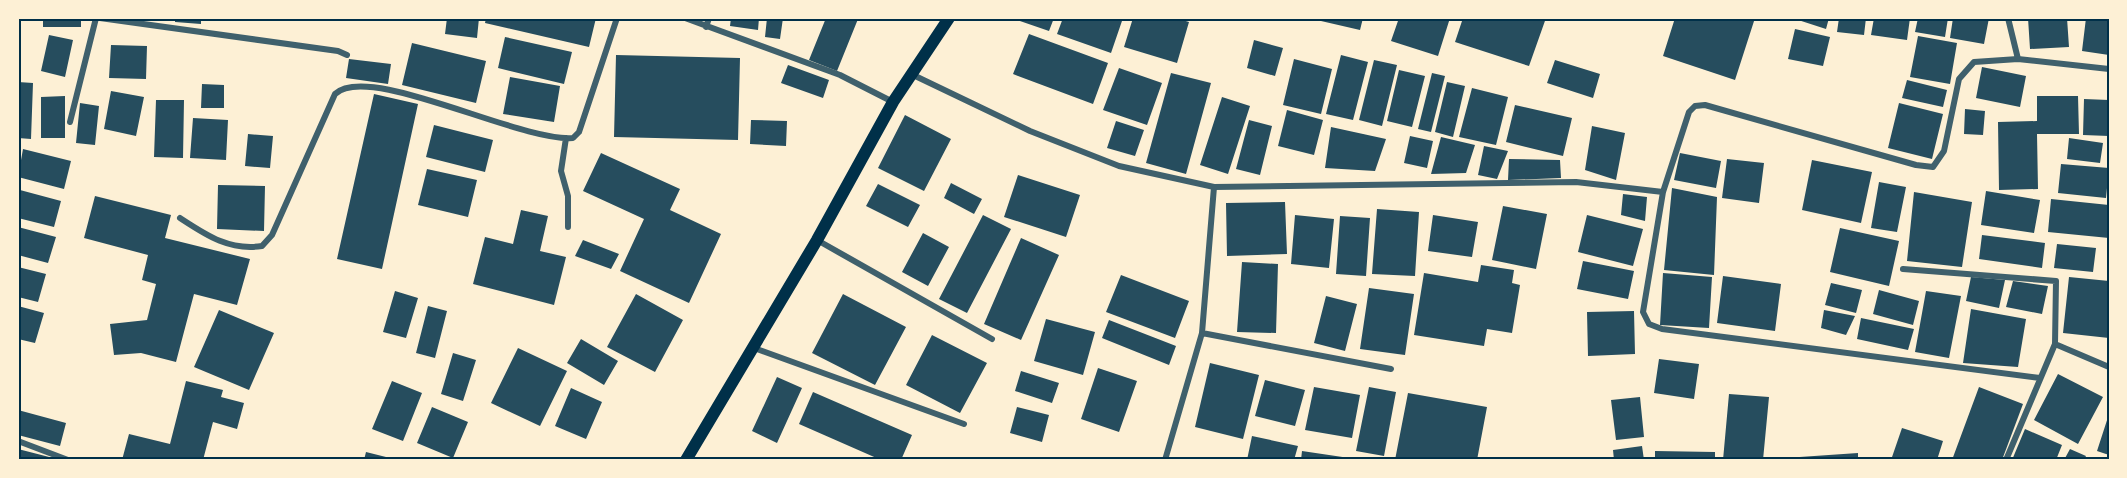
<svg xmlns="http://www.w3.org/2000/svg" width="2127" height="478" viewBox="0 0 2127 478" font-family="Mulish,sans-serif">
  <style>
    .building { fill: #264d5e }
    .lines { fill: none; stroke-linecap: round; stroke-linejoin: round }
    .minor { stroke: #3f606c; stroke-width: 6 }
    .secondary { stroke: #003049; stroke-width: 12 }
    .neatline { fill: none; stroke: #003049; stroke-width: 2 }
  </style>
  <rect width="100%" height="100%" fill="#fdf0d5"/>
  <path class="building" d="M43,18H81V27H43Z
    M175,18H201V24L175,22Z
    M447,18H479L477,38L445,34Z
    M486,18H596L589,47L485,23Z
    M731,18H759L758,30L730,26Z
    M767,18H783L780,39L765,37Z
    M826,18L858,19L837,71L809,60Z
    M1018,18H1054L1049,31L1017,20Z
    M1063,18H1123L1111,53L1057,34Z
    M1133,18H1176L1189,22L1177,63L1124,47Z
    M1308,18H1363L1360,30Z
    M1399,18H1450L1438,56L1391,41Z
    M1463,18H1546L1529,66L1455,42Z
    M1675,18H1755L1735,80L1663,56Z
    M1792,18H1829L1826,29Z
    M1839,18H1866L1864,35L1837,32Z
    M1874,18H1910L1907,40L1871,35Z
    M1918,18H1948L1945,37L1915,32Z
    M1953,18H1989L1984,44L1950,38Z
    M2028,18H2067L2069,47L2030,49Z
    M2086,18L2109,19V55L2082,51Z
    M1795,29L1830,37L1823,66L1788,59Z
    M1029,34L1108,63L1093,104L1013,74Z
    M49,35L73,40L65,77L41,71Z
    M1918,36L1957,43L1950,84L1910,77Z
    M505,37L572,52L564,84L498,68Z
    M1254,40L1283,48L1275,76L1247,68Z
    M412,43L486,61L476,103L402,85Z
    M111,45L147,46L146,79L109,78Z
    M616,55L740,58L738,140L614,137Z
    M1341,55L1368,62L1353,120L1326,114Z
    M349,59L391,64L388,84L346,78Z
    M1294,59L1332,69L1321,114L1283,105Z
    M1374,60L1397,65L1382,126L1359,120Z
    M1555,60L1600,74L1593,98L1547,83Z
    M788,65L829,80L823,98L781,83Z
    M1982,67L2026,76L2020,107L1976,98Z
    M1119,68L1162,83L1147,125L1103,110Z
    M1399,70L1425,76L1412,127L1387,121Z
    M1171,73L1211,83L1186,174L1146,163Z
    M1432,73L1445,76L1431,132L1418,129Z
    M510,77L560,86L554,122L503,114Z
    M1907,80L1947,90L1943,107L1902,98Z
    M18,82L33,83L31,139L18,138Z
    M1447,82L1465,86L1453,137L1435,132Z
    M202,84L224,85V108H201Z
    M1472,88L1508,97L1496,145L1459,137Z
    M111,91L144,97L136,136L104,129Z
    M374,94L418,104L382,269L337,259Z
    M65,96V138H41V97Z
    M2037,96H2078L2079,134H2037L2038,189L1999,190L1998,122L2037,121Z
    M1222,97L1250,106L1228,174L1200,165Z
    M2084,99L2109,100V136L2083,135Z
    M156,100H184L183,158L154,157Z
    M80,103L99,106L95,145L76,143Z
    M1899,103L1943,114L1932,159L1888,148Z
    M1515,105L1572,118L1563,156L1506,142Z
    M1965,109L1985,111L1983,135L1964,134Z
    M1287,110L1323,120L1314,155L1278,146Z
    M905,115L951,139L924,191L878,168Z
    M193,118L228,120L226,160L190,158Z
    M751,120L787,121L786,146L750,144Z
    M1249,120L1272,126L1260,175L1236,169Z
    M1116,121L1144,130L1135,156L1107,148Z
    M434,125L493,140L485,172L426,157Z
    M1592,126L1625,133L1616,180L1585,170Z
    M1331,127L1386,139L1375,171L1325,168Z
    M248,134L273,136L270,168L245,166Z
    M1410,136L1433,141L1427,168L1404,163Z
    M1441,137L1475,145L1466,173L1431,174Z
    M2069,138L2103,143L2100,163L2067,159Z
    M1484,146L1508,151L1497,179L1478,175Z
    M23,149L71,161L64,189L18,177Z
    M601,153L680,189L670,210L721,234L689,303L620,271L644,219L583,191Z
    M1680,153L1721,161L1716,188L1674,180Z
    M1509,159L1560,160L1561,178L1508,180Z
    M1727,159L1764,163L1759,203L1722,198Z
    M1812,160L1872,172L1861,223L1802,210Z
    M2061,164L2109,168L2106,198L2058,193Z
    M427,169L477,180L468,217L418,205Z
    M1018,175L1080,195L1066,237L1004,217Z
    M1879,182L1906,187L1897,232L1871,228Z
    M951,183L982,199L974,214L944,198Z
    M878,184L920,205L908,227L866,206Z
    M218,185L265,186L264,231L217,229Z
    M1672,188L1717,197L1714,275L1664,270Z
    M20,190L61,201L54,227L18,218Z
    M1986,191L2040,200L2034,233L1981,225Z
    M1914,192L1972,202L1962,267L1907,261Z
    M1623,194L1647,197L1645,221L1621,215Z
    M95,196L171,215L165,238L250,259L237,305L194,294L176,362L141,353L114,355L110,324L147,320L156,284L142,280L148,255L84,238Z
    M2051,199L2109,205V238L2048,232Z
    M1285,202L1287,254L1227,256L1226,203Z
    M1503,206L1547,214L1536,269L1492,260Z
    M1377,209L1419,212L1415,276L1372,274Z
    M521,210L548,216L540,251L566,257L554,305L473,284L485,237L513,244Z
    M983,215L1011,229L967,313L939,299Z
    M1295,215L1334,219L1329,268L1291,264Z
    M1433,215L1478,222L1472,257L1428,251Z
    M1587,215L1643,229L1633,266L1578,252Z
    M1340,216L1370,218L1366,276L1336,274Z
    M18,227L56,237L48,263L18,255Z
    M1840,228L1899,241L1889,286L1830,272Z
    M923,233L949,247L928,286L902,272Z
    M1982,235L2045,243L2042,268L1979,259Z
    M1021,238L1059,255L1021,340L984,324Z
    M583,240L619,254L611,269L575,256Z
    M2057,244L2096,248L2093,272L2054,268Z
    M1583,261L1634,271L1628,299L1577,289Z
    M1242,262L1278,264L1276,333L1237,332Z
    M1481,265L1514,270L1512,283L1520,285L1512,333L1487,329L1484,346L1414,335L1424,273L1478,282Z
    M18,267L46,274L38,302L18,297Z
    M1663,273L1712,277L1709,328L1660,325Z
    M1121,275L1189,301L1175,338L1106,312Z
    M1723,276L1781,284L1775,331L1717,323Z
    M1971,277L2005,280L1999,308L1966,301Z
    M2069,277L2109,281V338L2063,333Z
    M2013,281L2048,286L2042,314L2006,307Z
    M1831,283L1862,290L1856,313L1825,305Z
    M1369,288L1414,294L1405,355L1360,349Z
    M1879,290L1919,301L1913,325L1873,314Z
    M395,291L418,298L406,338L383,332Z
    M1926,291L1961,296L1949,358L1915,352Z
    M636,294L683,320L655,372L607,347Z
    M843,294L906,327L875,385L812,353Z
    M1326,296L1357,304L1345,351L1314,343Z
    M18,306L44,313L35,343L18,339Z
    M428,306L447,311L435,358L416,353Z
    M1971,309L2026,319L2018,367L1963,363Z
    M219,310L274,333L249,390L194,367Z
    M1824,310L1855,316L1846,335L1821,328Z
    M1634,311L1635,354L1588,356L1587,312Z
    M1861,318L1914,329L1908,350L1857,339Z
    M1046,319L1095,332L1083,375L1034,361Z
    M1109,320L1176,346L1169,365L1102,338Z
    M932,335L987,363L960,413L906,385Z
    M581,339L618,361L604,385L567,363Z
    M518,348L567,371L540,426L491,403Z
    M453,353L476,360L463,401L441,394Z
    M1659,359L1699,364L1694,399L1654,393Z
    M1210,363L1259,375L1243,439L1195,427Z
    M1098,368L1137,381L1119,432L1081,419Z
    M1021,371L1059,383L1052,403L1015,391Z
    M2058,374L2103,397L2078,444L2034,420Z
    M777,377L802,388L777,443L752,431Z
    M1265,380L1305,390L1295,426L1255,416Z
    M186,381L223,390L221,397L244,403L237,429L213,422L203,460H122L129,434L170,444Z
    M392,381L422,393L403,441L372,429Z
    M1314,387L1360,395L1352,438L1305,430Z
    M1369,387L1396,392L1384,456L1356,451Z
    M1979,387L2023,404L2002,460H1952Z
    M571,388L602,402L586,439L555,426Z
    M813,392L912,435L901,460H881L799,424Z
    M1408,393L1487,407L1477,460H1395Z
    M1729,394L1769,397L1763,460H1723Z
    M1640,397L1644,437L1616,440L1611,400Z
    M432,407L468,422L453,458L417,443Z
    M1017,407L1049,415L1042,442L1010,433Z
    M18,410L66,423L60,446L18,435Z
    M2109,414V455L2097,451Z
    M1902,428L1943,441L1937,460H1891Z
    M2025,429L2062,445L2056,460H2012Z
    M1252,436L1298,446L1294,460H1247Z
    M1642,446L1644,460H1614L1613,450Z
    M18,449L57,459V460H18Z
    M2070,449L2086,456L2084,460H2064Z
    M1302,451L1356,459V460H1301Z
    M1655,451L1715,452V460H1655Z
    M366,452L394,459L393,460H364Z
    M1858,453V460H1785V458Z"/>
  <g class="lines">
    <path class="minor" d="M100,18L338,51L347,55
      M685,18L840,75L893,102
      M2008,18L2018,59L2109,69
      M706,27L709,18
      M911,74L1030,131L1119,166L1214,187L1576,182L1663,192L1643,312L1649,324L1662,329L2040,378
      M70,122L96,18
      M566,138L561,171L568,196V227
      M1663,192L1689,112L1695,106L1705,105L1916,165L1933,167L1944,151L1959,79L1974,62L2018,59
      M180,218C206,235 229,251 262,246L272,235L335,94C368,62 519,142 573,138L579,132L617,18
      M817,240L992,339
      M1903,269L2056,281L2055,344L2006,460
      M1202,333L1391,369
      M2055,344L2109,367
      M754,348L964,424
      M18,441L68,460
      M1165,460L1202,333L1214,187"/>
    <path class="secondary" d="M686,460L817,240L893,102L949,18"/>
  </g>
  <rect width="2127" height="478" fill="none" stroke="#fdf0d5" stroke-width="39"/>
  <rect x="20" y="20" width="2088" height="438" class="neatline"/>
</svg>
